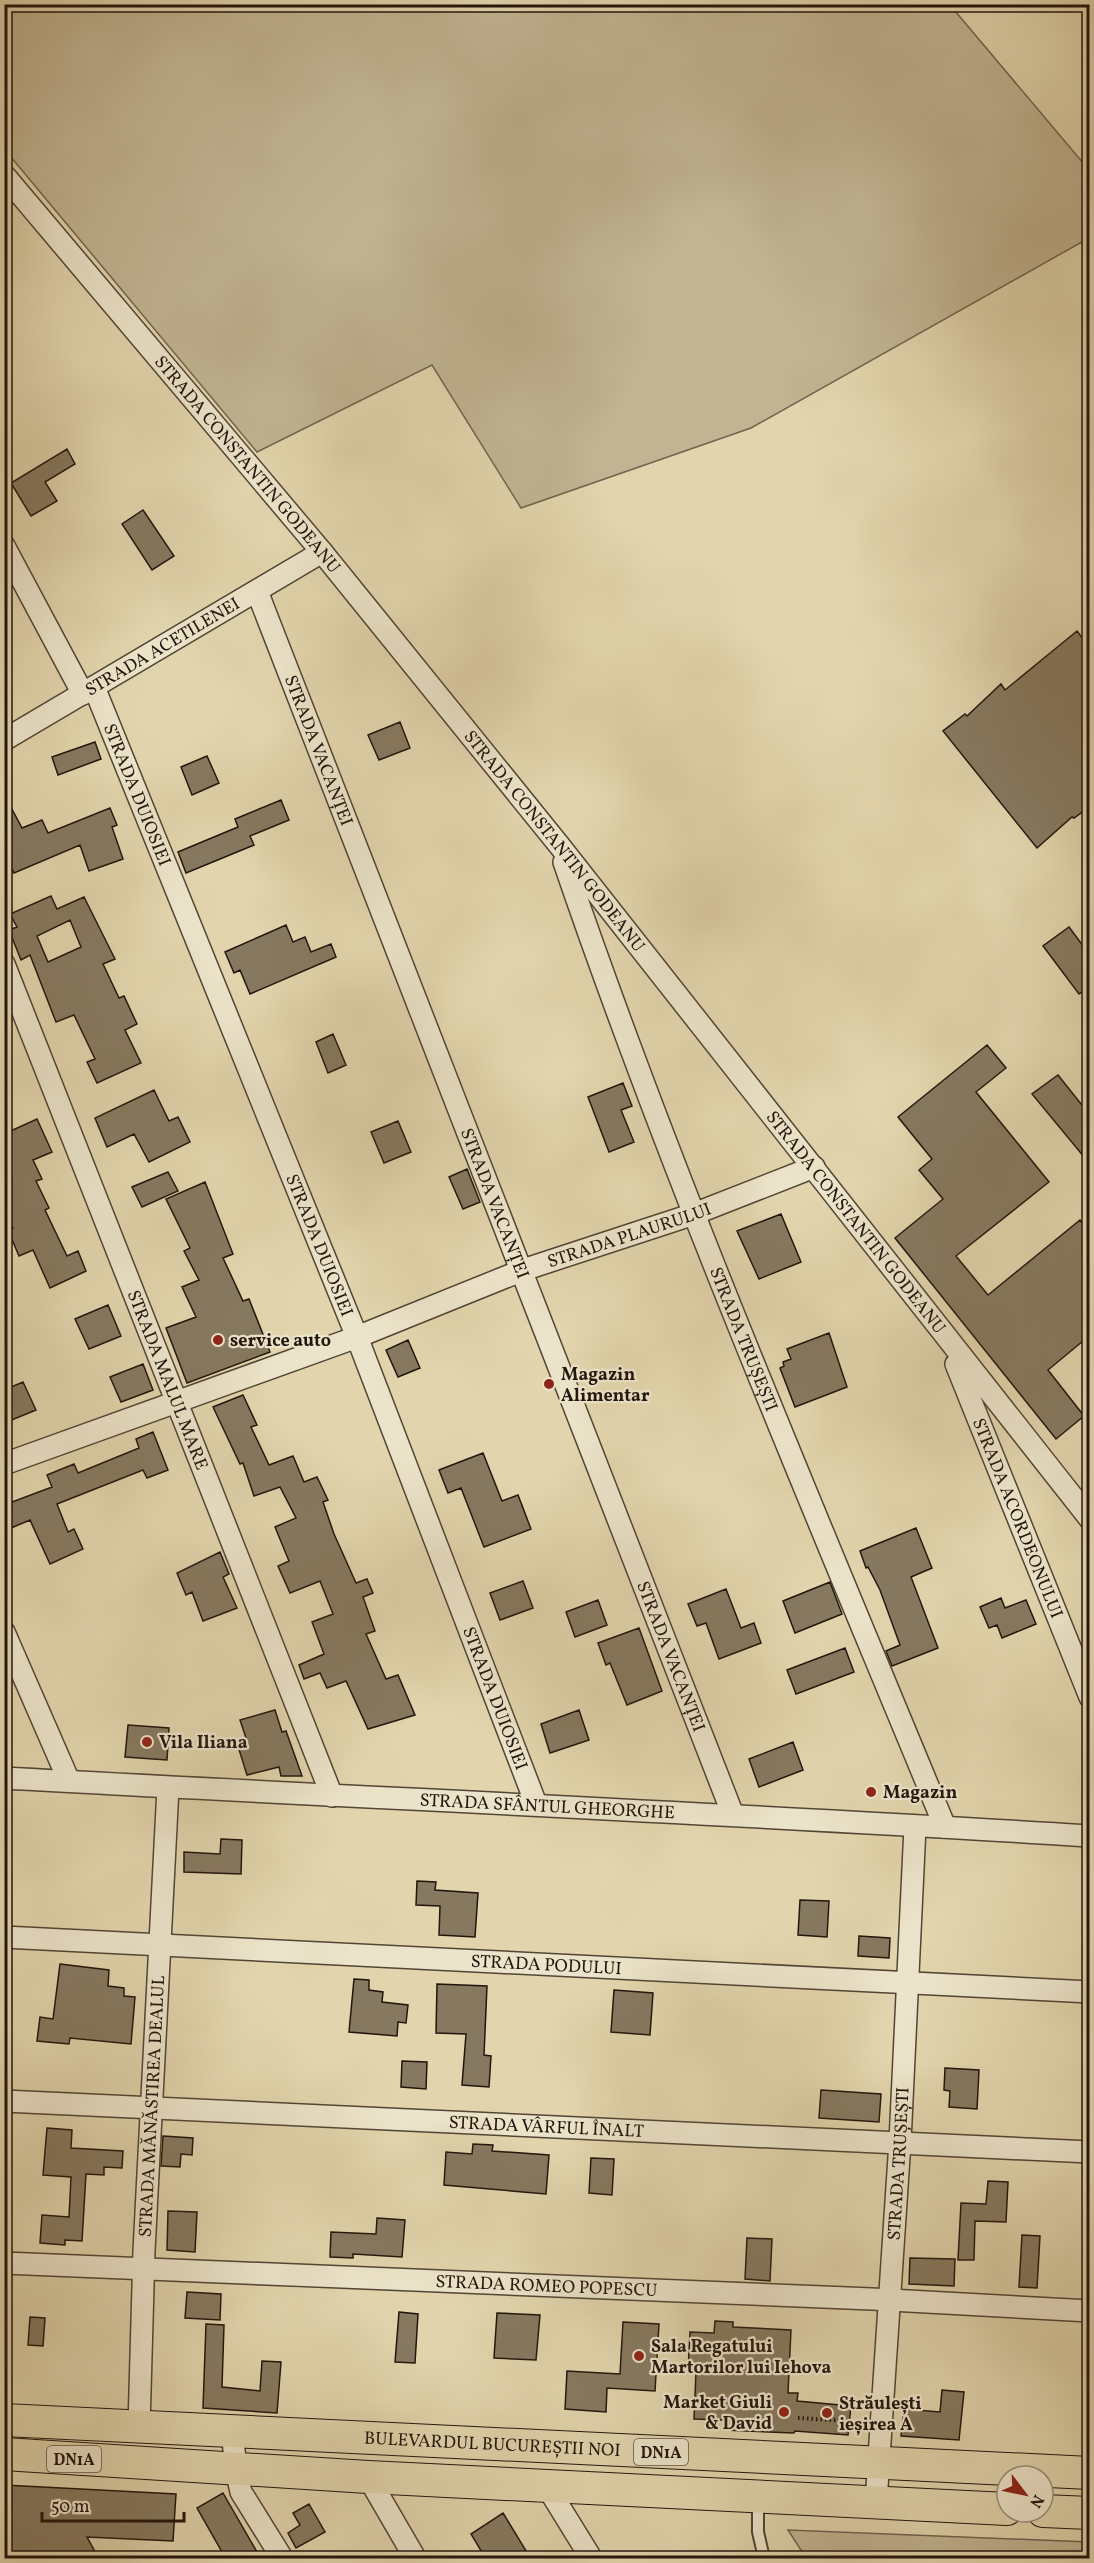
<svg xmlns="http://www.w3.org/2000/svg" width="1094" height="2563" viewBox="0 0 1094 2563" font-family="Vollkorn,serif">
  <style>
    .green { fill: #c1b492; stroke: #726450; stroke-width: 1.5 }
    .building { fill: #867960; stroke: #22150d; stroke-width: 1.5; fill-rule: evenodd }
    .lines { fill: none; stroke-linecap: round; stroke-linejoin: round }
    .lane-casing { stroke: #524535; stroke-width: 14 }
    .street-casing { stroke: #524535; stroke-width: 24 }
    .primary-casing { stroke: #22150d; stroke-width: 34 }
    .path { stroke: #22150d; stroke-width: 4; stroke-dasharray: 1.5 3; stroke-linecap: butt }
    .lane { stroke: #ece4ca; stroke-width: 10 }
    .street { stroke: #ece4ca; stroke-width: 21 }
    .primary { stroke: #e2d5ad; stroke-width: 32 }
    .poi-dot { fill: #8f2418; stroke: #ece4ca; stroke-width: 2 }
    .labels { text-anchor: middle; stroke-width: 4.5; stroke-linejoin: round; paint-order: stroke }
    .shield { fill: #ece4ca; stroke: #5f5346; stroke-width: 1.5 }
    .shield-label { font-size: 16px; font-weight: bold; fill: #22150d }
    .street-label { font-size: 18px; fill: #22150d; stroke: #ece4ca }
    .poi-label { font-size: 18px; font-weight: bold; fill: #22150d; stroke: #ece4ca; text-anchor: start }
  </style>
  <rect width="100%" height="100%" fill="#e2d5ad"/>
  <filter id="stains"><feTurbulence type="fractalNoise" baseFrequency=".00333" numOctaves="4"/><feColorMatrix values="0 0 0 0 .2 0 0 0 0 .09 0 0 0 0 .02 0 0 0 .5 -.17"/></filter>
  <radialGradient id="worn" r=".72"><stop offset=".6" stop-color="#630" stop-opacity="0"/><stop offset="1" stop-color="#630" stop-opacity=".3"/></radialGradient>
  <path class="green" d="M4,5H950L1089,170V238L751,428L521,508L432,365L257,452L5,150Z
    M788,2530L1089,2542V2558H806Z"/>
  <path class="building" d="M67,449L75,464L45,482L57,501L31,516L11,483Z
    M143,510L174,556L152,570L122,524Z
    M1077,631L1089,647V807L1074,818L1072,817L1037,848L943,731L965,714L967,716L1001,684L1005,690Z
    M400,722L410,748L379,760L368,735Z
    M95,742L101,759L58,775L52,757Z
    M207,756L219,783L192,795L181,767Z
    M4,794L22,828L42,820L48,833L110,808L117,825L112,827L123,859L89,871L80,845L14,873L4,851Z
    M281,800L289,820L250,836L254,845L186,873L178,852L238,827L235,819Z
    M51,896L57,909L84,897L115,959L103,964L119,998L124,996L137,1024L125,1030L141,1063L97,1083L87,1062L95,1059L74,1015L56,1022L30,955L21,960L9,930L17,927L10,914ZM70,920L81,947L48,962L37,936Z
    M286,925L293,942L305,937L311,952L331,944L336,957L250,994L240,970L234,973L225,952Z
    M1069,927L1089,954V987L1079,994L1043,946Z
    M333,1034L346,1065L328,1073L316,1042Z
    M987,1045L1006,1068L976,1092L1049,1182L956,1256L988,1295L1080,1220L1089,1231V1336L1048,1370L1084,1416L1056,1439L895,1238L943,1199L919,1170L932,1159L898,1117Z
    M1058,1075L1089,1114V1163L1032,1094Z
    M623,1083L632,1106L621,1110L634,1142L609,1152L588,1097Z
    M154,1090L169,1121L178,1117L190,1142L149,1162L134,1134L107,1147L95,1118Z
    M37,1119L52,1152L33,1160L42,1179L36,1181L49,1208L45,1210L67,1256L78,1251L86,1271L50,1288L33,1250L19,1256L8,1230L13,1228L4,1209V1134Z
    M398,1121L411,1152L384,1163L371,1132Z
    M467,1169L480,1202L463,1209L449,1177Z
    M168,1172L178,1191L142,1207L132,1187Z
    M205,1182L233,1254L223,1258L243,1301L249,1299L270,1352L187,1383L166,1328L196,1317L182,1287L199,1280L184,1251L190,1248L166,1199Z
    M781,1214L801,1262L759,1279L737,1231Z
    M108,1305L121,1336L89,1349L75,1319Z
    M829,1333L847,1387L795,1407L780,1368L784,1366L783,1362L791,1359L787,1349Z
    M408,1340L420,1368L398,1377L386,1350Z
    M143,1364L153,1390L121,1402L110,1377Z
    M23,1382L36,1410L9,1421L4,1411V1390Z
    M243,1395L257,1425L251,1427L269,1465L293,1456L304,1482L317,1477L328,1500L323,1502L334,1534L356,1583L367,1579L373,1593L363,1597L375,1631L366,1634L386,1679L398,1675L415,1715L368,1729L346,1681L327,1688L320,1673L304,1679L299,1665L324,1654L312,1622L333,1614L320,1581L290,1593L278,1566L289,1561L275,1527L296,1518L280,1487L254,1496L243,1463L240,1464L213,1407Z
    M153,1432L168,1470L147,1478L143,1470L57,1504L68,1532L74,1529L83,1549L50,1564L30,1520L4,1531V1505L52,1487L47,1475L74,1464L78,1473L139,1448L136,1439Z
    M483,1453L502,1501L518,1495L531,1529L484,1547L461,1488L448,1493L439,1470Z
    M916,1528L932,1568L911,1577L938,1648L892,1666L886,1651L900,1645L880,1590L868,1567L866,1568L860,1551Z
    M220,1552L229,1574L223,1577L237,1608L203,1621L192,1592L186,1595L177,1573Z
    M523,1581L533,1608L500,1620L490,1593Z
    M830,1582L842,1614L795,1633L783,1601Z
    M726,1589L741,1628L754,1623L761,1643L719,1659L706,1623L697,1626L688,1604Z
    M1001,1598L1005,1608L1026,1600L1036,1624L1002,1638L997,1625L989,1628L980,1607Z
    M598,1600L607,1625L575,1637L566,1612Z
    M639,1628L662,1691L627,1705L610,1663L606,1665L598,1643Z
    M845,1648L854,1672L796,1694L787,1670Z
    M275,1710L282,1732L286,1731L302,1776H281L279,1767L247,1775L237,1743L247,1741L240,1720Z
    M579,1710L589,1740L550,1753L541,1724Z
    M128,1725L169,1728L167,1760L125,1757Z
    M793,1742L803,1770L759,1787L749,1759Z
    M221,1839L242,1840L241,1874L184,1872V1852L220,1854Z
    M417,1881L436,1882L435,1890L478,1893L475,1937L439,1935L440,1906L416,1905Z
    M800,1900L829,1901L827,1937L798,1935Z
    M859,1936L890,1938L889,1958L858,1956Z
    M60,1964L109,1970L108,1986L124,1988V1996L135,1997L131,2044L70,2038L69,2044L37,2041L40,2017L53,2019Z
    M354,1979L369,1980V1990L383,1992L382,2002L408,2005L406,2023L398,2022L397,2036L349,2032Z
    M437,1984L487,1986L484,2055L491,2056L489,2087L462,2085L466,2034L436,2033Z
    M614,1990L653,1993L650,2035L611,2032Z
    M402,2061L427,2062L426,2089L401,2087Z
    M945,2068L979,2070L977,2109L949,2107L950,2091L944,2090Z
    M821,2090L881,2094L879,2122L819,2118Z
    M47,2128L72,2130L71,2148L123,2151L122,2168L104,2167V2175L86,2174L82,2241L65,2240V2245L40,2243L42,2215L69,2217L71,2177L43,2175Z
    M163,2136L193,2138L192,2155L181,2154L180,2167L161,2166Z
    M473,2144L493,2145L492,2151L549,2155L546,2194L444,2185L446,2152L472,2154Z
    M591,2158L614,2159L612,2195L589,2193Z
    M988,2181L1008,2182L1006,2222L975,2221L974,2260H958L961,2203L986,2204Z
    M168,2211L197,2212L195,2252L167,2250Z
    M377,2218L405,2220L402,2257L353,2254V2258L330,2257L331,2232L376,2234Z
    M1022,2235L1040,2236L1037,2288L1019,2287Z
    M747,2238L772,2239L770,2281L745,2279Z
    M910,2258L955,2259L954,2286L909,2284Z
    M187,2292L221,2294L220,2320L185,2318Z
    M399,2312L418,2314L415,2363L395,2362Z
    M497,2313L540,2315L536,2360L494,2358Z
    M30,2317L45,2318L43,2346L28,2345Z
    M715,2321L733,2322V2327L791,2330L788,2393H798L797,2401L851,2406L848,2435L795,2431L794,2433L724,2430L725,2420L694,2419L696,2372L688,2371L690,2332L714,2333Z
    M623,2322L659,2324L655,2391L607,2388L606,2412L565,2409L567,2371L620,2374Z
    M206,2324L224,2325L222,2387L260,2391L262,2361L281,2362L277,2413L203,2408Z
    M942,2390L964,2392L959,2440L901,2436L904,2409L940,2412Z
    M4,2485L176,2494L173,2541L87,2537L99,2559H4Z
    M223,2493L261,2559H226L197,2508Z
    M309,2504L325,2532L296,2548L288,2533L300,2525L293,2513Z
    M503,2513L531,2559H486L471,2534Z"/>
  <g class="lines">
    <defs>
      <path id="lane" d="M758,2500V2532L764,2558"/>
      <g id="street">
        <path id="s1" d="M4,175L322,552L559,845L1090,1519"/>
        <path d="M4,546L83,694"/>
        <path id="s2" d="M257,591L733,1815"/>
        <path id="s3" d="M94,687L357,1337L536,1804"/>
        <path id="s4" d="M4,740L322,552"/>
        <path id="s5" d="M564,862C676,1189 813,1507 945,1827"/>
        <path id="s6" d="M4,964L332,1796"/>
        <path id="s7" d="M956,1364L1090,1697"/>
        <path id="s8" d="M4,1464L357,1337L523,1270L694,1214L814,1167"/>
        <path d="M4,1632L69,1781"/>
        <path id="s9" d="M4,1778C366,1798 728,1813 1090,1836"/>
        <path id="s10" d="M4,1937L1090,1992"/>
        <path id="s11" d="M4,2101L1090,2152"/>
        <path id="s12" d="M4,2263L872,2299L1090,2311"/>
        <path id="s13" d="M139,2426L144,2251L168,1788"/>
        <path d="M232,2431L236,2469L241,2492L282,2558"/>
        <path d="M368,2477L415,2558"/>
        <path d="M546,2485L591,2558"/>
        <path id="s14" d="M876,2502L900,2142L915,1827"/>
      </g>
      <g id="primary">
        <path id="s15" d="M4,2420L1090,2473"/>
        <path d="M4,2454L368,2477L1007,2509"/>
        <path d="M1043,2511L1090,2513"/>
      </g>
    </defs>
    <use href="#lane" class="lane-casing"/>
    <use href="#street" class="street-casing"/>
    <use href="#primary" class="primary-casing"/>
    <path class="path" d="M798,2418L849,2421"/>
    <use href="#lane" class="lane"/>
    <use href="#street" class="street"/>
    <use href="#primary" class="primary"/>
  </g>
  <g class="poi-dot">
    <circle cx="218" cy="1340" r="6"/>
    <circle cx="549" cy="1384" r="6"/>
    <circle cx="147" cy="1742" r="6"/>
    <circle cx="871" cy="1792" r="6"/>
    <circle cx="639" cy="2356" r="6"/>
    <circle cx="784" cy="2412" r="6"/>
    <circle cx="827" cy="2413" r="6"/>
  </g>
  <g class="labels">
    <g class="shield">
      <rect x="634" y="2439" width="54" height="26" rx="4.5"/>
      <rect x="47" y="2446" width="54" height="26" rx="4.5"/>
    </g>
    <g class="shield-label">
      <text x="661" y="2458">DN1A</text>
      <text x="74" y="2465">DN1A</text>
    </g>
    <g class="street-label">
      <text dy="6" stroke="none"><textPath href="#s1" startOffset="378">STRADA CONSTANTIN GODEANU</textPath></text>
      <text dy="6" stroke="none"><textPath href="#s4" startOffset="184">STRADA ACETILENEI</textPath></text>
      <text dy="6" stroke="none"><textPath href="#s2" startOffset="171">STRADA VACANȚEI</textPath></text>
      <text dy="6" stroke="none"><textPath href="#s3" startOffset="116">STRADA DUIOSIEI</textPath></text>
      <text dy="6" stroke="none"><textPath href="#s1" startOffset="864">STRADA CONSTANTIN GODEANU</textPath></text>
      <text dy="6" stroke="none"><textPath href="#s2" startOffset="657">STRADA VACANȚEI</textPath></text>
      <text dy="6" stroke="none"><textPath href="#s1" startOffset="1350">STRADA CONSTANTIN GODEANU</textPath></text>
      <text dy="6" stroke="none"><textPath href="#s8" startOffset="666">STRADA PLAURULUI</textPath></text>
      <text dy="6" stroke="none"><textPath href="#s3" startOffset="602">STRADA DUIOSIEI</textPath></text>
      <text dy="6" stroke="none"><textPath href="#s5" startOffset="510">STRADA TRUȘEȘTI</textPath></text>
      <text dy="6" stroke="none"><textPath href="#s6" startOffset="447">STRADA MALUL MARE</textPath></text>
      <text dy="6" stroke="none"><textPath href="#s7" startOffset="166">STRADA ACORDEONULUI</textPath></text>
      <text dy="6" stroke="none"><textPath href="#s2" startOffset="1143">STRADA VACANȚEI</textPath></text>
      <text dy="6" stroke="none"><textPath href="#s3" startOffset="1088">STRADA DUIOSIEI</textPath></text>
      <text dy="6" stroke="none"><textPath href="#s9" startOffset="544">STRADA SFÂNTUL GHEORGHE</textPath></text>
      <text dy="6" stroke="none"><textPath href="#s10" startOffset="543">STRADA PODULUI</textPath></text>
      <text dy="6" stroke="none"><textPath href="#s13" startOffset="320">STRADA MĂNĂSTIREA DEALUL</textPath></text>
      <text dy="6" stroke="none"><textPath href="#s11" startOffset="543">STRADA VÂRFUL ÎNALT</textPath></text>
      <text dy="6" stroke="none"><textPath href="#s14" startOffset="339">STRADA TRUȘEȘTI</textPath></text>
      <text dy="6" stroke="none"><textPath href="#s12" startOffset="543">STRADA ROMEO POPESCU</textPath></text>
      <text dy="6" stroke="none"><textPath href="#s15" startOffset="489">BULEVARDUL BUCUREȘTII NOI</textPath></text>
    </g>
    <g class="poi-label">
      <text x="230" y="1346">service auto</text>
      <text x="561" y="1380">Magazin<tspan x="561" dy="21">Alimentar</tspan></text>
      <text x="159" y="1748">Vila Iliana</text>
      <text x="883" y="1798">Magazin</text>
      <text x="651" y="2352">Sala Regatului<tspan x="651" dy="21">Martorilor lui Iehova</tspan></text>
      <text x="772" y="2408" text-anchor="end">Market Giuli<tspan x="772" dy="21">&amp; David</tspan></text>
      <text x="839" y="2409">Străulești<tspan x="839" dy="21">ieșirea A</tspan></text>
    </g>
  </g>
  <rect width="1094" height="2563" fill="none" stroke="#e2d5ad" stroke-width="24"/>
  <rect x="6" y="6" width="1082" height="2551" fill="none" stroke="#22150d" stroke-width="3"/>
  <rect x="12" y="12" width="1070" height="2539" fill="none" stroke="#22150d" stroke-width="1.5"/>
  <g transform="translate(1025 2494) rotate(122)"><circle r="28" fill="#ece4ca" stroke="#9b917e" stroke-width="1.5"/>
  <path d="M0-4.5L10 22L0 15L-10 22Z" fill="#8f2418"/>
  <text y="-9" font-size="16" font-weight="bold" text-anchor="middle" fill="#22150d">N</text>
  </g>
  <path d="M42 2512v9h142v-9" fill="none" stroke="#22150d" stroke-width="3"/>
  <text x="51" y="2512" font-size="18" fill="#22150d" stroke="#ece4ca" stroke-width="4.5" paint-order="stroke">50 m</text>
  <rect width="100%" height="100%" filter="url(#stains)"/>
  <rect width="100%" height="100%" fill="url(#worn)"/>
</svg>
